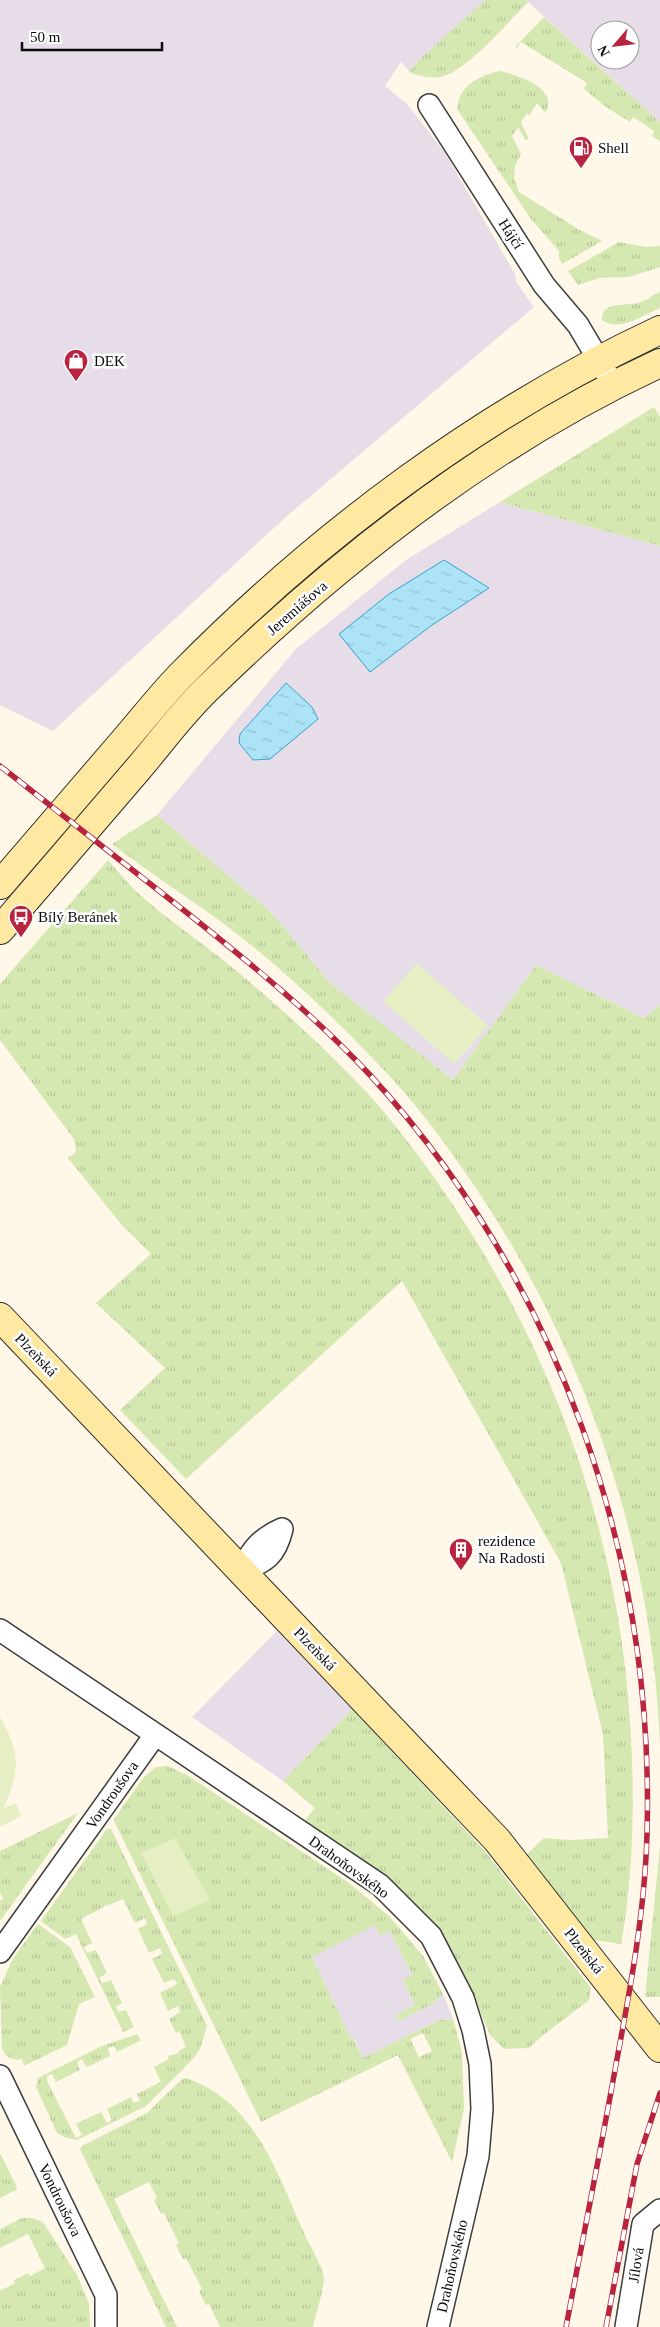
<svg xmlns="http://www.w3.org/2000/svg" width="660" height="2327" viewBox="0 0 660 2327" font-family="Georgia,serif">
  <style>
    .industrial { fill: #e7dde9; fill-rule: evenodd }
    .grass { fill: url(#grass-tufts); fill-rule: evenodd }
    .pitch { fill: #e6efc4 }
    .water { fill: url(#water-ripples); stroke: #33a3cd }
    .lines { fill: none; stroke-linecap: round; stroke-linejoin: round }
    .street-casing { stroke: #3d3d3d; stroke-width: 24 }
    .secondary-casing { stroke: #2c2c2c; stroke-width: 30 }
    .street { stroke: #fff; stroke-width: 21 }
    .secondary { stroke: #ffe9a2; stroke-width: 28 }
    .rail-casing { stroke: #b8233d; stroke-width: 5.5 }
    .rail { stroke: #fff; stroke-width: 4; stroke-dasharray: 11; stroke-linecap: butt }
    .labels { text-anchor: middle; stroke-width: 5; stroke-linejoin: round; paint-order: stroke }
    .poi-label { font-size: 15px; fill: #0a0a0a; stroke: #fff; text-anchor: start }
    .street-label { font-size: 15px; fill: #0a0a0a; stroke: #fff }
  </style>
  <defs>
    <pattern id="grass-tufts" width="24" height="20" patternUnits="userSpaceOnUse" patternTransform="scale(1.25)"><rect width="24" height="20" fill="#d5e8b2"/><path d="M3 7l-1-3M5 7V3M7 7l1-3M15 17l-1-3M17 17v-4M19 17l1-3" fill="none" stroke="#b6c698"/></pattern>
    <pattern id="water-ripples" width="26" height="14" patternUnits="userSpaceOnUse" patternTransform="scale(1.25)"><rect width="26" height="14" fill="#ace3f6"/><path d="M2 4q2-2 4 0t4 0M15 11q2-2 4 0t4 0" fill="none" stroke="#93c1d2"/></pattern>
  </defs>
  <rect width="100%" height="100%" fill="#fff7e7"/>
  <path class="industrial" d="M0,0H660V122L528,2L479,52L452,73L439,77H426L411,73L401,62L385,86L407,104L445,153L515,274L516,282L534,307L287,516L53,731L0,705ZM600,30H630V60H600Z
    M500,502L660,546V1005L644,1018L536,965L453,1080L329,982L271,912L157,815L296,649L406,560Z
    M277,1631L352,1709L283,1781L192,1717Z
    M375,1925L390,1931L412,1975L403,1981L415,2005L394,2016L400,2020L431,2005L443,1994L453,2019L439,2020L363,2058L354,2038L351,2039L312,1956Z"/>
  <path class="grass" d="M485,0H526L528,2C508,22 467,72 439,77C430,79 418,75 409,72L420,59Z
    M544,17L660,122V141L652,136L654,131L633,117L630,122L606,107L584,89L587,83L521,42L517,48L515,47Z
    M499,71C516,74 561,89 545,113L537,103L529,116L527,113L521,122L529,139L525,140L518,127L512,136L521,154L515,166L514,177L519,192L578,229L602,241L562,264L559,258V251L531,219L457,109C459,86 478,76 499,71Z
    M619,242L646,247L660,246V267L629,277L599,278L578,285L568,271Z
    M660,292V308C644,315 618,333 602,320C601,301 626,306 638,303C646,301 653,295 660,292Z
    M654,407L660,417V546L500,502Z
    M157,815L271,912L329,982L453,1080L536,965L644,1018L660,1005V1747C653,1544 584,1345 469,1178C441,1137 411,1097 376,1062C330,1013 274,961 220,921C184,895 147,871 112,844Z
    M108,860C118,871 127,883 138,893C166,919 199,940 228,964C272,1000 315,1039 355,1080C387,1113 416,1151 442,1189C560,1358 626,1555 632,1760C634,1822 632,1883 621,1944L593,1940L527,1854L544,1838L570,1840L608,1838L603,1734L561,1563L402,1281L186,1479L120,1410L165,1368L96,1303L151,1254L121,1224L68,1158L76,1152L74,1139L0,1040V984Z
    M352,1709L484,1850L591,1988L589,2000C569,2016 548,2030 529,2048L504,2049L490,2035L470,1987L438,1928L304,1821L315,1808L283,1781Z
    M168,1766L187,1775L349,1883L389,1916L423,1956L443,1994L431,2005L400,2020L394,2016L415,2005L403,1980L412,1975L390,1931L380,1936L375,1925L312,1957L351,2038H353L363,2058L439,2020L453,2019L462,2052L464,2109L452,2162L398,2055L261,2122L115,1823L114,1819L143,1778L156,1767ZM423,2033L432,2051L419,2057L410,2039Z
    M78,1813L0,1921V1901L3,1899L0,1892V1851Z
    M107,1829H111L207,2026L200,2049L193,2059L146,2106L77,2140L66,2138L57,2133L36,2087L38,2078L102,2046L137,2034L141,2040L117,2052L114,2046L108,2048L110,2056L87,2067L82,2059L77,2062L80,2070L56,2082L52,2074L47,2076V2081L76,2138L82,2135L76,2124L101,2112L107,2123L112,2120L107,2109L131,2097L134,2103L140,2101L137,2094L161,2082L154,2067L169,2059L168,2056L179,2053V2051L186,2047L179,2031L176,2033L169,2019L180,2012L178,2006L168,2011L160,1993L177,1984L174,1979L164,1983L152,1959L162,1954L160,1948L149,1953L138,1929L147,1924L145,1918L135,1923L123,1899L107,1906L106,1904L104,1907L81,1919L92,1943L84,1947L87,1953L96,1950L107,1973L99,1978L102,1983L111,1980L122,2003L116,2006L118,2012L126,2010L134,2027L123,2032L76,1934L65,1939L41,1921Z
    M660,1846V1997H645Z
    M38,1924L70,1947L95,1997L79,2004L67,2045L24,2066L22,2059C12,2062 5,2056 2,2048L0,1987L12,1960Z
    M186,2078C255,2101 277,2173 304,2233C309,2244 324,2269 324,2279C323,2294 316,2312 313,2327H220L209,2304L206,2305L199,2291L202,2289L186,2258L183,2259L176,2245L179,2243L164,2213L161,2214L154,2200L157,2198L149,2182L114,2199L177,2327H166L80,2149L82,2146L147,2113L182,2079Z
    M0,2153L17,2187L16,2190L0,2198Z
    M22,2218H32L43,2222L77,2275L89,2304L90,2327H0V2291L15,2283L14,2280L28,2273L30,2276L45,2268L28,2234L0,2248V2229Z"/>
  <path class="pitch" d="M417,963L488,1026L454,1064L383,1001Z
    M0,1717C21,1755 20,1768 4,1808L16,1803L21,1816L0,1827Z
    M175,1838L210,1900L173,1916L141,1853Z"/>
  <path class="water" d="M444,560L489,588L432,625L370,672L339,634L389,594Z
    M286,683L312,707L318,719L270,759L253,760L239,743L240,734Z"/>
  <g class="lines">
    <defs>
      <path id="street" d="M429,105L544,285L578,325L607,374
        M241,1571C266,1562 276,1555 282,1529
        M241,1571C252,1549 260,1539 282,1529
        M0,1630L380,1885L431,1936L463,1998L473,2030L480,2064L482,2109L478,2156L438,2327
        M0,1952L155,1735
        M0,2076L106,2295V2327
        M626,2327L643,2224L660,2210"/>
      <path id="secondary" d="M0,885C41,837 82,790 123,742C143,719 162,694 183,673C321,533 482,413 660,330
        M0,930C46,877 92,823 138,769C160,743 182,713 207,689C340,559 491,441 660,363
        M0,1317L497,1840L660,2048"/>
    </defs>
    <use href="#street" class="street-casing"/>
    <use href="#secondary" class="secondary-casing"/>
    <use href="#street" class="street"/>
    <use href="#secondary" class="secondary"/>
    <defs>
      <path id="rail" d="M0,766C62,815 124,863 186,912C250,963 314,1015 370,1075C558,1280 655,1556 647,1834C645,1909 631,1985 617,2059C601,2148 583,2238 566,2327
        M606,2327L637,2164L660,2093"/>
    </defs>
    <use href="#rail" class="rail-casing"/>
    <use href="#rail" class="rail"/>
  </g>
  <defs>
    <symbol id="fuel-pin" viewBox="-11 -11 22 30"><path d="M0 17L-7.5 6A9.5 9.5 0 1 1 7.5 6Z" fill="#b8233d" stroke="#fff"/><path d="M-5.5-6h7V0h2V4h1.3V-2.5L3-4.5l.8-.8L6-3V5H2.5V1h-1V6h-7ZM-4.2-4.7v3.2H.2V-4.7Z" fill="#fff"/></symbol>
    <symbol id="shop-pin" viewBox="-11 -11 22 30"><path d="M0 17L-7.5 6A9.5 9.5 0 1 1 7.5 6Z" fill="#b8233d" stroke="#fff"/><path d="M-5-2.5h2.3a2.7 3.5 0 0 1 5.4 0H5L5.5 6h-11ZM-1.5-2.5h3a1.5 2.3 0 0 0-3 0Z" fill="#fff"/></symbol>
    <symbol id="bus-pin" viewBox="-11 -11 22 30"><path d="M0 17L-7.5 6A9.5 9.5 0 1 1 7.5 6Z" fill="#b8233d" stroke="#fff"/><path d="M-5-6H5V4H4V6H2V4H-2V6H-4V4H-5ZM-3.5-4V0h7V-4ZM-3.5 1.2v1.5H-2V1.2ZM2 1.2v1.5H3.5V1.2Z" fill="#fff"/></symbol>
    <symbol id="building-pin" viewBox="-11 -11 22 30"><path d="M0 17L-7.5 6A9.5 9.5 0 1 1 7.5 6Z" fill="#b8233d" stroke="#fff"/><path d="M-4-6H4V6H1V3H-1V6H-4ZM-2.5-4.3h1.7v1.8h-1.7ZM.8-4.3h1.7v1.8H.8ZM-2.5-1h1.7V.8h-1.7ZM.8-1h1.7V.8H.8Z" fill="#fff"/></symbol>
  </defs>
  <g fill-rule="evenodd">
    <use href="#fuel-pin" x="567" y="134" width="28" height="38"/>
    <use href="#shop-pin" x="62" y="347" width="28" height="38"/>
    <use href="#bus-pin" x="7" y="903" width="28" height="38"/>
    <use href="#building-pin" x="447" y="1536" width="28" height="38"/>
  </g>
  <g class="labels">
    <g class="poi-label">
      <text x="598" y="153">Shell</text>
      <text x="94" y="366">DEK</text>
      <text x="38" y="922">Bílý Beránek</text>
      <text x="478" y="1546">rezidence<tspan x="478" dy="17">Na Radosti</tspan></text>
    </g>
    <g class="street-label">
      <text transform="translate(511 234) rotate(57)" y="5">Hájčí</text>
      <text transform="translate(297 608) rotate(-41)" y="5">Jeremiášova</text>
      <text transform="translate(36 1355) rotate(46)" y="5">Plzeňská</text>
      <text transform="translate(315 1649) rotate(46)" y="5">Plzeňská</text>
      <text transform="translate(112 1795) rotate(-55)" y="5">Vondroušova</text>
      <text transform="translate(349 1867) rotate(36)" y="5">Drahoňovského</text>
      <text transform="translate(584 1951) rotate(52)" y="5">Plzeňská</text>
      <text transform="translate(60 2200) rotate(64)" y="5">Vondroušova</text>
      <text transform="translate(636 2265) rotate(-81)" y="5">Jílová</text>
      <text transform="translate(452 2266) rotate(-77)" y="5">Drahoňovského</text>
    </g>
  </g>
  <g transform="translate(615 45) rotate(242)"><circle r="24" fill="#ffffff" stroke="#9d9d9d"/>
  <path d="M0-4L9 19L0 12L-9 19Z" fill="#b8233d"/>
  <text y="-8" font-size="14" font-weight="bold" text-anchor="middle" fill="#0a0a0a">N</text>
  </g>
  <path d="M22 42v8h140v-8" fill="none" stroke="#0a0a0a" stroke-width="2.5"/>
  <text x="30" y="42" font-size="15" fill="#0a0a0a" stroke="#ffffff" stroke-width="4" paint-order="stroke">50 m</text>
</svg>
